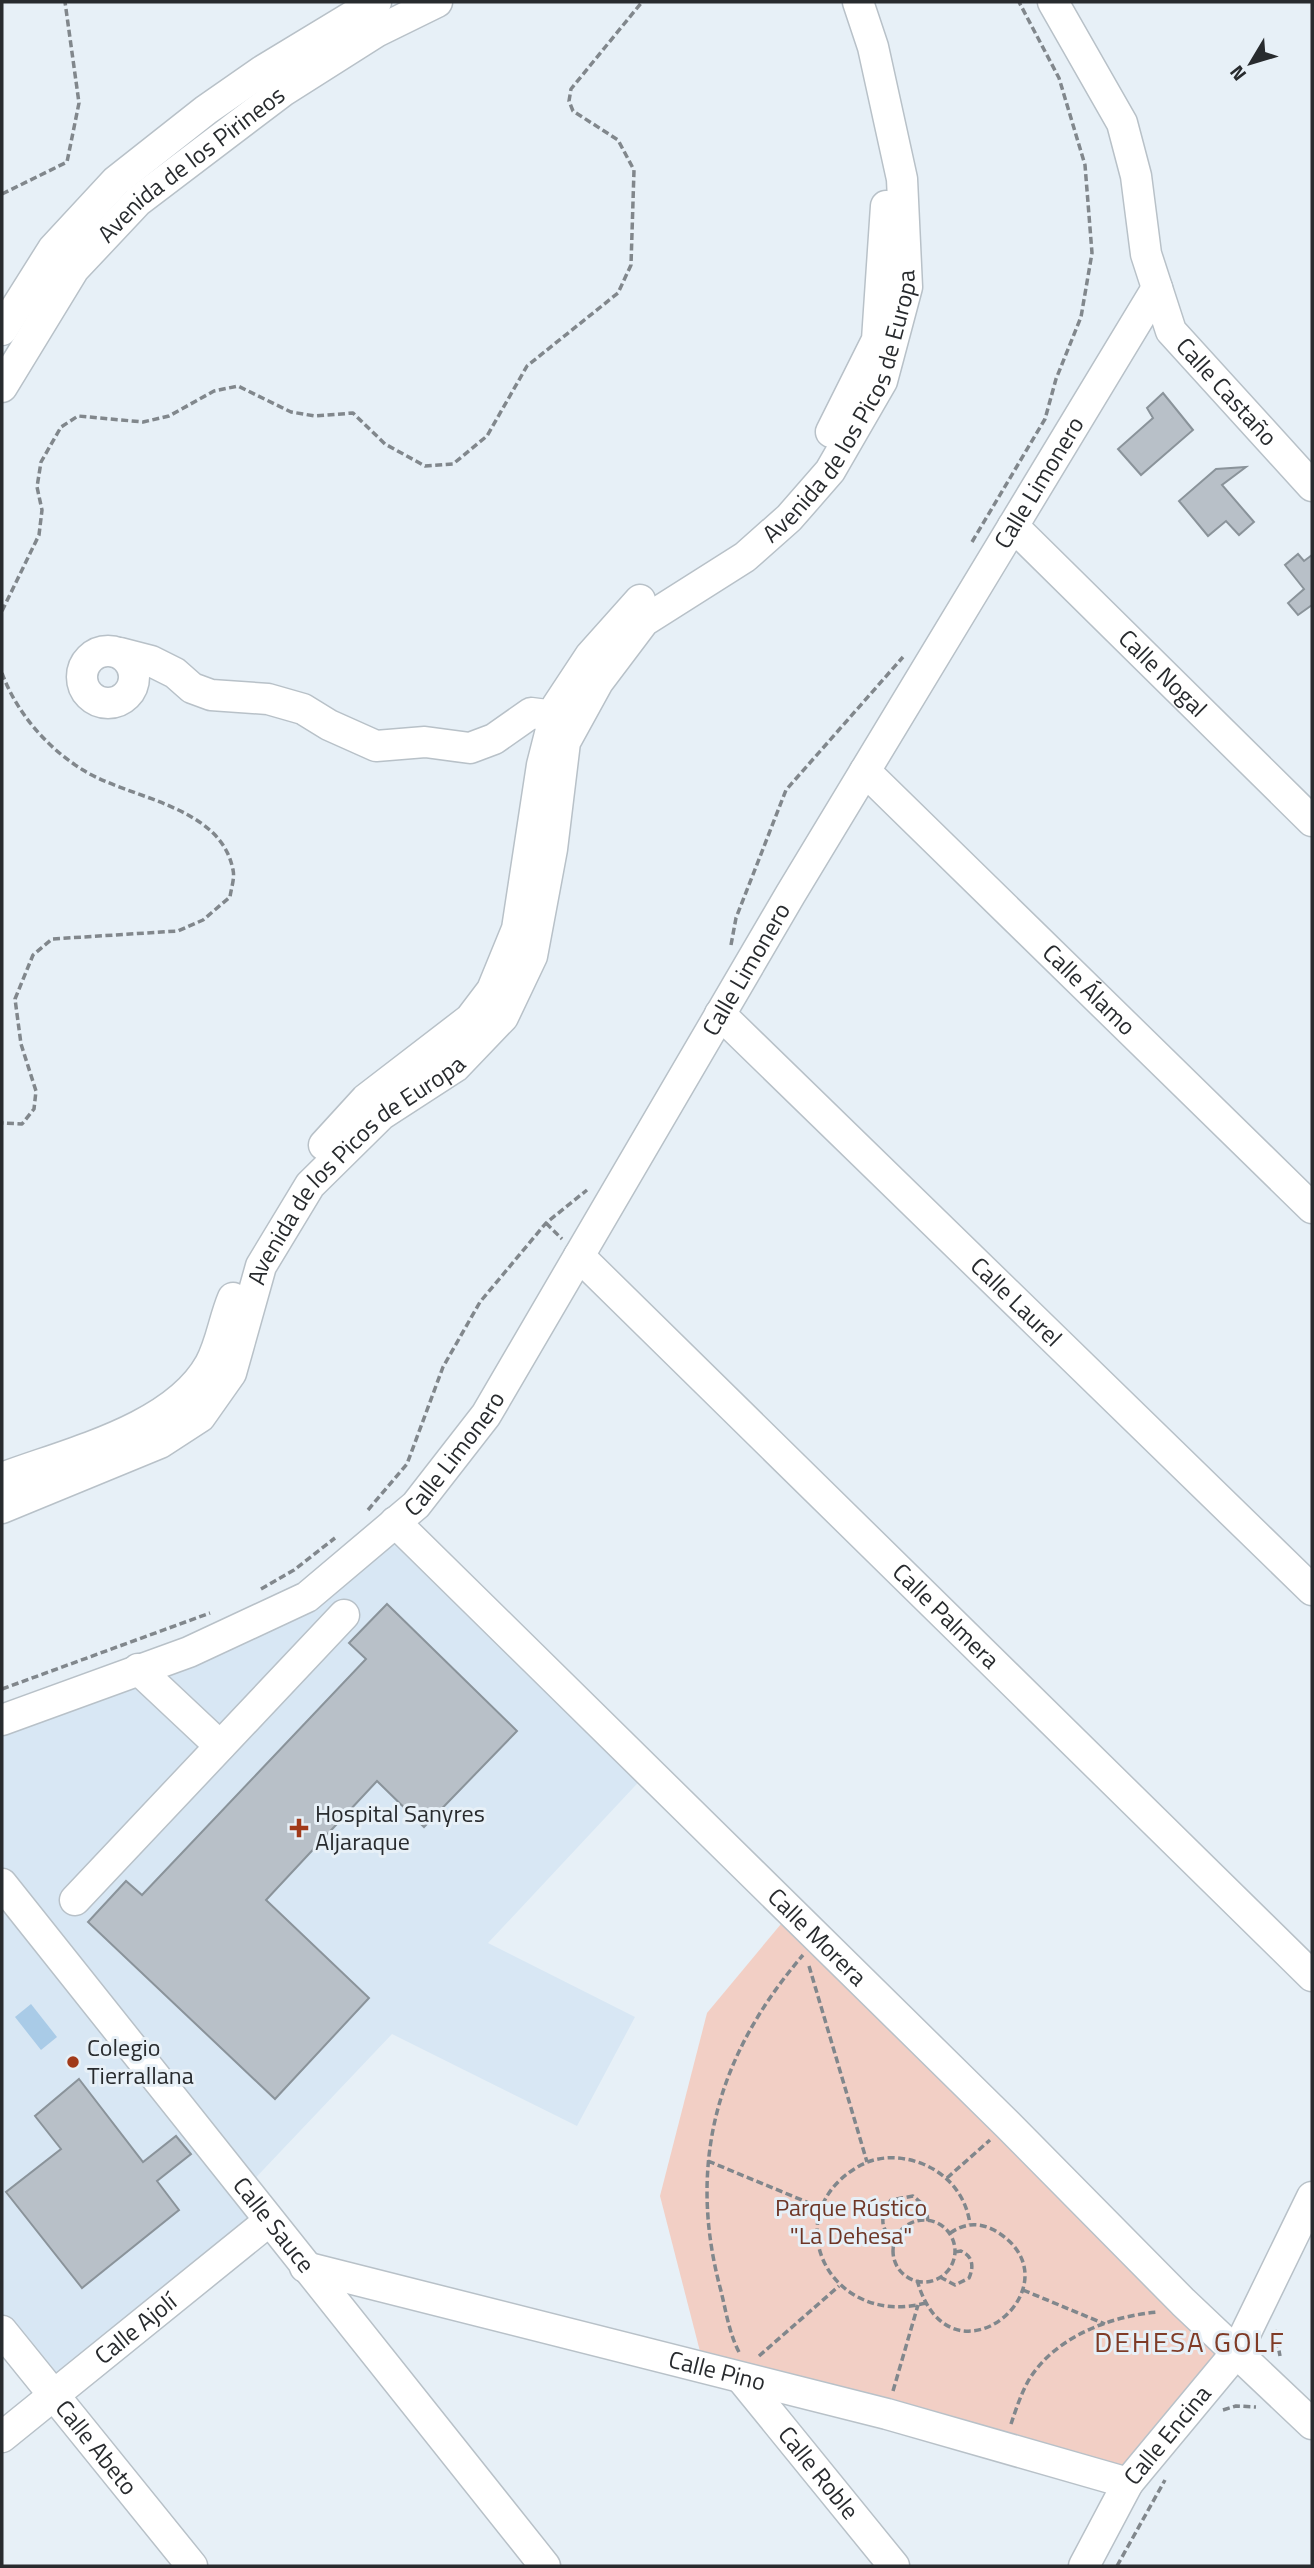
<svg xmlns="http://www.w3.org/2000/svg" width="1314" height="2568" viewBox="0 0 1314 2568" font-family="'Titillium Web',sans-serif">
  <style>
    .built { fill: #d8e7f4 }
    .green { fill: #f2cfc5 }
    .water { fill: #a9cbe7 }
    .building { fill: #b8c0c8; stroke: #8a939a; stroke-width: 2 }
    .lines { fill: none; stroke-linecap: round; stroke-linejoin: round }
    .minor-casing { stroke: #b8c1c8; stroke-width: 33 }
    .path { stroke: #81878c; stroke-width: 3.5; stroke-dasharray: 7 3.5; stroke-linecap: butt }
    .minor { stroke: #fff; stroke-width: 30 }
    .poi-dot { fill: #a13a19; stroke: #e7f0f7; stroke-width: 2.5 }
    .labels { text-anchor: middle; stroke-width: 6; stroke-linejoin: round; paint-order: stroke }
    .street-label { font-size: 24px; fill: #282b2e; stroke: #e7f0f7 }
    .poi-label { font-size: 24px; fill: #282b2e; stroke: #e7f0f7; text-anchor: start }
    .park-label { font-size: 24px; fill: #6e3626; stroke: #e7f0f7 }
    .quarter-label { font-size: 28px; letter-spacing: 2px; fill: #7f3b27; stroke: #e7f0f7 }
  </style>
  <rect width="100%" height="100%" fill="#e7f0f7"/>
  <path class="built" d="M395,1522L648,1772L488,1943L635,2017L577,2126L392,2034L245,2189L269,2221L54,2395L2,2331V1720L307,1597Z"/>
  <path class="green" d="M791,1912L1236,2353L1128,2483L704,2367L660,2196L707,2013Z"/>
  <path class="water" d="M31,2004L57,2037L41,2050L15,2017Z"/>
  <path class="building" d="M1163,393L1193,430L1141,475L1118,449L1153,418L1147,408Z
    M1246,467L1222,485L1254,522L1239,535L1226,521L1208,536L1179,501L1216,469Z
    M1298,554L1304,561L1312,555V605L1298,615L1288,603L1304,589L1285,565Z
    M387,1604L517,1731L424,1827L377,1781L266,1900L369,1998L275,2099L88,1922L126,1881L142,1895L366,1659L349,1643Z
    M79,2079L143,2162L176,2136L191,2154L157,2181L179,2210L82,2288L6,2192L61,2149L35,2116Z"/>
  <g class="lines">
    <defs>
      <g id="minor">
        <path id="s1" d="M1053,2L1122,123L1136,176L1146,254L1171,331L1312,486"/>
        <path d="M2,330L53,249L116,181L206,110L262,71L376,2"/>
        <path id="s2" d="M2,387L74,269L138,201L283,91L376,32L437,2"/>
        <path d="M831,432L877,340L886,206"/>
        <path id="s3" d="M1013,526L1312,821"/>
        <circle cx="108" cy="677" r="26"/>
        <path d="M120,653L151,661L175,673L192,688L211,695L268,699L303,709L329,725L376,746L425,742L470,748L494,739L531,713L555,716L572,724"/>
        <path id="s4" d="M865,771L1312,1208"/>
        <path id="s5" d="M720,1014L1312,1590"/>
        <path d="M324,1145L366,1099L470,1019L492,990L517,929L542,765L557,706L590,656L640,600"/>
        <path id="s6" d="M579,1256L1312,1976"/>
        <path d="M2,1478C68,1453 174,1429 210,1364C221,1344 224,1319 233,1298"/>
        <path id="s7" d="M2,1508L160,1443L200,1417L231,1373L261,1266L310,1185L381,1115L455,1067L503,1017L532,956L552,849L565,742L598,682L644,621L745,557L789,518L830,471L882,381L907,287L902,179L873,47L858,2"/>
        <path id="s8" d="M395,1522L1007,2124L1183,2302L1312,2424"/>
        <path d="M138,1669L220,1746"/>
        <path id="s9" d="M2,1720L189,1652L307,1597L416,1505L486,1415L790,895L1157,288"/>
        <path id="s10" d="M2,1884L545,2566"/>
        <path d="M75,1900L344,1615"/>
        <path id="s11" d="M305,2267L887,2414L1128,2483"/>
        <path id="s12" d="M2,2331L192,2566"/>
        <path id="s13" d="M742,2379L894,2566"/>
        <path id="s14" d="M2,2437L269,2221"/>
        <path id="s15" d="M1084,2566L1128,2483L1236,2353L1312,2197"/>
      </g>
    </defs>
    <use href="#minor" class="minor-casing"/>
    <path class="path" d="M2,194L67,162L79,103L65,2
      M972,542L1045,419L1056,379L1081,317L1092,253L1085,165L1059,78L1019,2
      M2,611L39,535L42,510L37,487L41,462L61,427L78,416L143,422L169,416L214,391L238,386L291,412L315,416L353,413L385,444L425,466L453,464L487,436L527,366L618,293L631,265L634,170L618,140L573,111L569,101L571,89L642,2
      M2,673C16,712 47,748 83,770C129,799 221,805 233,870C235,878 231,889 230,897L203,920L178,931L52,939L33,955L15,999L21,1044L36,1091L34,1109L22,1124L2,1123
      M731,945L736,918L786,790L903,657
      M546,1223L562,1239
      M368,1510L407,1464L443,1367L480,1302L546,1223L587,1190
      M261,1589L294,1570L335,1538
      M2,1689L210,1613
      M809,1966L867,2162
      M708,2161L821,2208
      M947,2178L990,2140
      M893 2251a31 31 0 1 1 62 0a31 31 0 1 1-62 0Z
      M895,2241C879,2229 880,2215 891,2200L913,2196L926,2207L928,2221
      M940,2277L955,2285L969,2278C974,2267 973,2256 961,2251L955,2252
      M917,2280C950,2398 1085,2282 994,2230C979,2222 963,2223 949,2234
      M1023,2290L1105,2324
      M926,2303C827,2329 774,2212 861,2165C880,2155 903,2156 923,2164C949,2175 966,2196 970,2224
      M1275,2330L1280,2356
      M739,2352C729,2333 726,2311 721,2291C686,2163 718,2054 803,1955
      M759,2356L839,2286
      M893,2391L918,2305
      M1223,2410L1236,2406L1256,2407
      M1011,2424C1016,2409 1022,2391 1030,2378C1057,2336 1111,2316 1158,2312
      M1117,2566L1165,2480"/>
    <use href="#minor" class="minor"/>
  </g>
  <g class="poi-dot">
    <path d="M295.5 1817.5h7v7h7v7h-7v7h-7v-7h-7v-7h7z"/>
    <circle cx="73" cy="2062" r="7"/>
  </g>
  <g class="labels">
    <g class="street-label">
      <text dy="8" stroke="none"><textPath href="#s2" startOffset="296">Avenida de los Pirineos</textPath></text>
      <text dy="8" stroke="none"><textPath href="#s1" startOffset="436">Calle Castaño</textPath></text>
      <text dy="8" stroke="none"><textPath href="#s7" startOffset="1468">Avenida de los Picos de Europa</textPath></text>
      <text dy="8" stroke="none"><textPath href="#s9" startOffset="1670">Calle Limonero</textPath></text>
      <text dy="8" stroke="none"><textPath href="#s3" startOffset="210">Calle Nogal</textPath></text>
      <text dy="8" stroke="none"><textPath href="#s9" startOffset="1102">Calle Limonero</textPath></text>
      <text dy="8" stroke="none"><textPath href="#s4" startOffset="313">Calle Álamo</textPath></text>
      <text dy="8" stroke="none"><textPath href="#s7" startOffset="520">Avenida de los Picos de Europa</textPath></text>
      <text dy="8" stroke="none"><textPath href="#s5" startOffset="413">Calle Laurel</textPath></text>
      <text dy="8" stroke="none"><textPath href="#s9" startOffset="536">Calle Limonero</textPath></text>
      <text dy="8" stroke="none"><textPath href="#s6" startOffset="514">Calle Palmera</textPath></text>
      <text dy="8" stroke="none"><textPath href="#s8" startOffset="592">Calle Morera</textPath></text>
      <text dy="8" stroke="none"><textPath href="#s10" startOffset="436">Calle Sauce</textPath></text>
      <text dy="8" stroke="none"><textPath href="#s14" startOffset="172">Calle Ajolí</textPath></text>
      <text dy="8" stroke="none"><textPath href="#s11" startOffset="425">Calle Pino</textPath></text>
      <text dy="8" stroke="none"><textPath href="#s15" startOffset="156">Calle Encina</textPath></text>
      <text dy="8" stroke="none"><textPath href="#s12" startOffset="150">Calle Abeto</textPath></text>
      <text dy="8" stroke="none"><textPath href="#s13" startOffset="121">Calle Roble</textPath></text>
    </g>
    <g class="poi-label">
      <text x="315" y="1822">Hospital Sanyres<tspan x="315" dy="28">Aljaraque</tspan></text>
      <text x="87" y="2056">Colegio<tspan x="87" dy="28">Tierrallana</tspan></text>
    </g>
    <g class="park-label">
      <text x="851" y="2216">Parque Rústico<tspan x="851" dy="28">"La Dehesa"</tspan></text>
    </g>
    <g class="quarter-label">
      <text x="1190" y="2352">DEHESA GOLF</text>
    </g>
  </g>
  <rect width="1314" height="2568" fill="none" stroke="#282b2e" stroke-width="7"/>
  <g transform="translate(1251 63) rotate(232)" stroke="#e7f0f7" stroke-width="5" paint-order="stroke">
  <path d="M0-5L12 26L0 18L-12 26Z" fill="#282b2e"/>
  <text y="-10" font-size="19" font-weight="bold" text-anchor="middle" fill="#282b2e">N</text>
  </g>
</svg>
